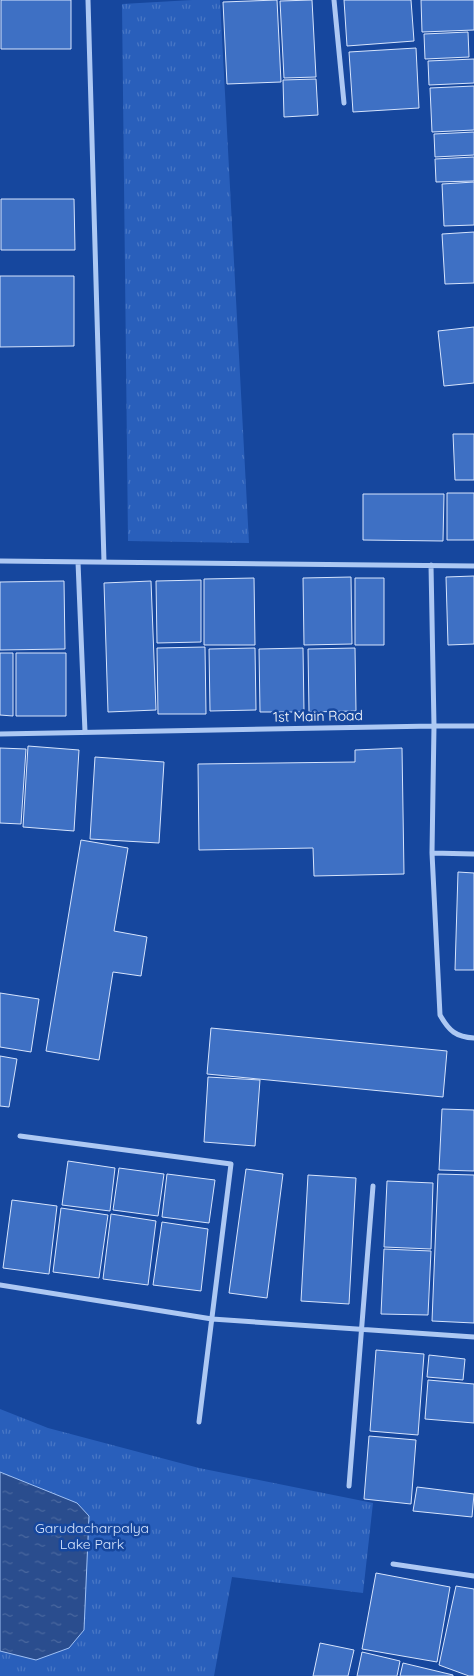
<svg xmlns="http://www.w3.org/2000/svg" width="474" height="1676" viewBox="0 0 474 1676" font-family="Quicksand,sans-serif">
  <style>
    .grass { fill: url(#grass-tufts) }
    .water { fill: url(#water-ripples); stroke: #a0c1f5 }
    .building { fill: #3e70c4; stroke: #d6e4fd }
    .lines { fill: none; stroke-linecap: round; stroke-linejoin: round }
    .street { stroke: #adc8f3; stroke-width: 5 }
    .labels { text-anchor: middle; stroke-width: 5; stroke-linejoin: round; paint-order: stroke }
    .street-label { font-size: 14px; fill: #fff; stroke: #16479e }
    .park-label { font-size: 14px; fill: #d6e4fd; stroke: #16479e }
  </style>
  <defs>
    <pattern id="grass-tufts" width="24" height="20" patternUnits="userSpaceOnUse" patternTransform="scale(1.25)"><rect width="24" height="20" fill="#295fbb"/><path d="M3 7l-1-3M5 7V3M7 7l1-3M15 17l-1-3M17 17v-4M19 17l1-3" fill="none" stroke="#4977c5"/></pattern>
    <pattern id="water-ripples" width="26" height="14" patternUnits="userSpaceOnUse" patternTransform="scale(1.25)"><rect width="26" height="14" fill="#2a4d8e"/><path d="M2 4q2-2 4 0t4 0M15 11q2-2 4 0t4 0" fill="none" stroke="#4a689f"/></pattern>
  </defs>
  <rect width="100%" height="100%" fill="#16479e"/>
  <path class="grass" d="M192,0H220L249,543L128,541L122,4Z
    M0,1409L48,1428L199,1468L373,1503L363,1593L232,1577L214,1676H0Z"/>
  <path class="water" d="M0,1472L77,1503L89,1516L84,1630L69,1648L36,1660L0,1651Z"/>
  <path class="building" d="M1,0H71V49H1Z
    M277,0L281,82L227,84L223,2Z
    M312,0L316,77L284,78L280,1Z
    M344,0H411L414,41L347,46Z
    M421,0H474V30L422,32Z
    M468,32L469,57L425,59L424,34Z
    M416,48L419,108L353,112L349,52Z
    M474,59V83L429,85L428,61Z
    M316,79L318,115L284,117L283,80Z
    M474,86V130L432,132L430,88Z
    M474,132V155L435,157L434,134Z
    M474,157V181L436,182L435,159Z
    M474,182V225L444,226L442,184Z
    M1,199H74L75,250H1Z
    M474,232V283L445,284L442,234Z
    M0,276H74V346L0,347Z
    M474,327V383L444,386L438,331Z
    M453,434H474V480H455Z
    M447,493H474V540H447Z
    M363,494H444L443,541L363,540Z
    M474,576V644L448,645L446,577Z
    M351,577L352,644L304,645L303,578Z
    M254,578L255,645H204V579Z
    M355,578H384V645H355Z
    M201,580V642L157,643L156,581Z
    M64,581L65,649L0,650V582Z
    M151,581L156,710L108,712L104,583Z
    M205,647L206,714H158L157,648Z
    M255,648L256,710L210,711L209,649Z
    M303,648L304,712H260L259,649Z
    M355,648L356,711L309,712L308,649Z
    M0,653H13V716L0,715Z
    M16,653H66V716H16Z
    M28,746L79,750L74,831L23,827Z
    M0,748L26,749L21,824L0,823Z
    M402,748L404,874L314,876L313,848L199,850L198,764L355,762V750Z
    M95,757L164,762L159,843L90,839Z
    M81,840L128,848L114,931L147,937L141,976L113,972L99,1060L46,1051Z
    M458,872L474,873V970H455Z
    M0,993L39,999L31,1052L0,1047Z
    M211,1028L447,1051L443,1097L207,1074Z
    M0,1056L17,1059L9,1107L0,1106Z
    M208,1077L260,1080L255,1146L204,1142Z
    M442,1109L474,1110V1171L439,1170Z
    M68,1161L115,1168L110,1211L62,1205Z
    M119,1168L164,1174L158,1216L113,1210Z
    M246,1169L283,1174L267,1298L229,1293Z
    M167,1174L215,1180L209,1223L162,1217Z
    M438,1174L474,1175V1323L432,1321Z
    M308,1175L356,1178L349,1304L301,1301Z
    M387,1181L433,1183L431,1249L384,1247Z
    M12,1200L57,1206L49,1274L3,1268Z
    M61,1208L108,1215L99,1278L53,1272Z
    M111,1214L156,1221L148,1285L103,1279Z
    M162,1222L208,1229L201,1291L153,1285Z
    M384,1249L431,1251L428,1315L381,1314Z
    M376,1350L424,1354L418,1435L370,1431Z
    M429,1355L465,1359L463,1380L427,1377Z
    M428,1380L474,1384V1423L425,1419Z
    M369,1436L416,1440L411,1504L364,1499Z
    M417,1487L474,1494L472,1517L413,1511Z
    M376,1573L450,1587L437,1662L362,1649Z
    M456,1586L474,1589V1676H469L439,1665Z
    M320,1643L354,1650L348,1676H313Z
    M362,1652L400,1661L397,1676H357Z
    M403,1663L453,1675V1676H400Z"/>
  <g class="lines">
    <path class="street" d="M88,0L104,562
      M334,0L344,103
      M0,561L474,566
      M78,562L85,732
      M474,726H434L432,853L474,854
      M0,734L434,726L431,565
      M432,853L440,1015C449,1031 456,1037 474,1038
      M20,1136L231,1164L199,1422
      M0,1285L212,1319L474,1337
      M349,1486L373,1186
      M393,1564L474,1576"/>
  </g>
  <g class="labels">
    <g class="street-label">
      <text transform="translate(318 716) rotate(-1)" y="5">1st Main Road</text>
    </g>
    <g class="park-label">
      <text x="92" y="1533">Garudacharpalya<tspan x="92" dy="16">Lake Park</tspan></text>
    </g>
  </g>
</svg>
